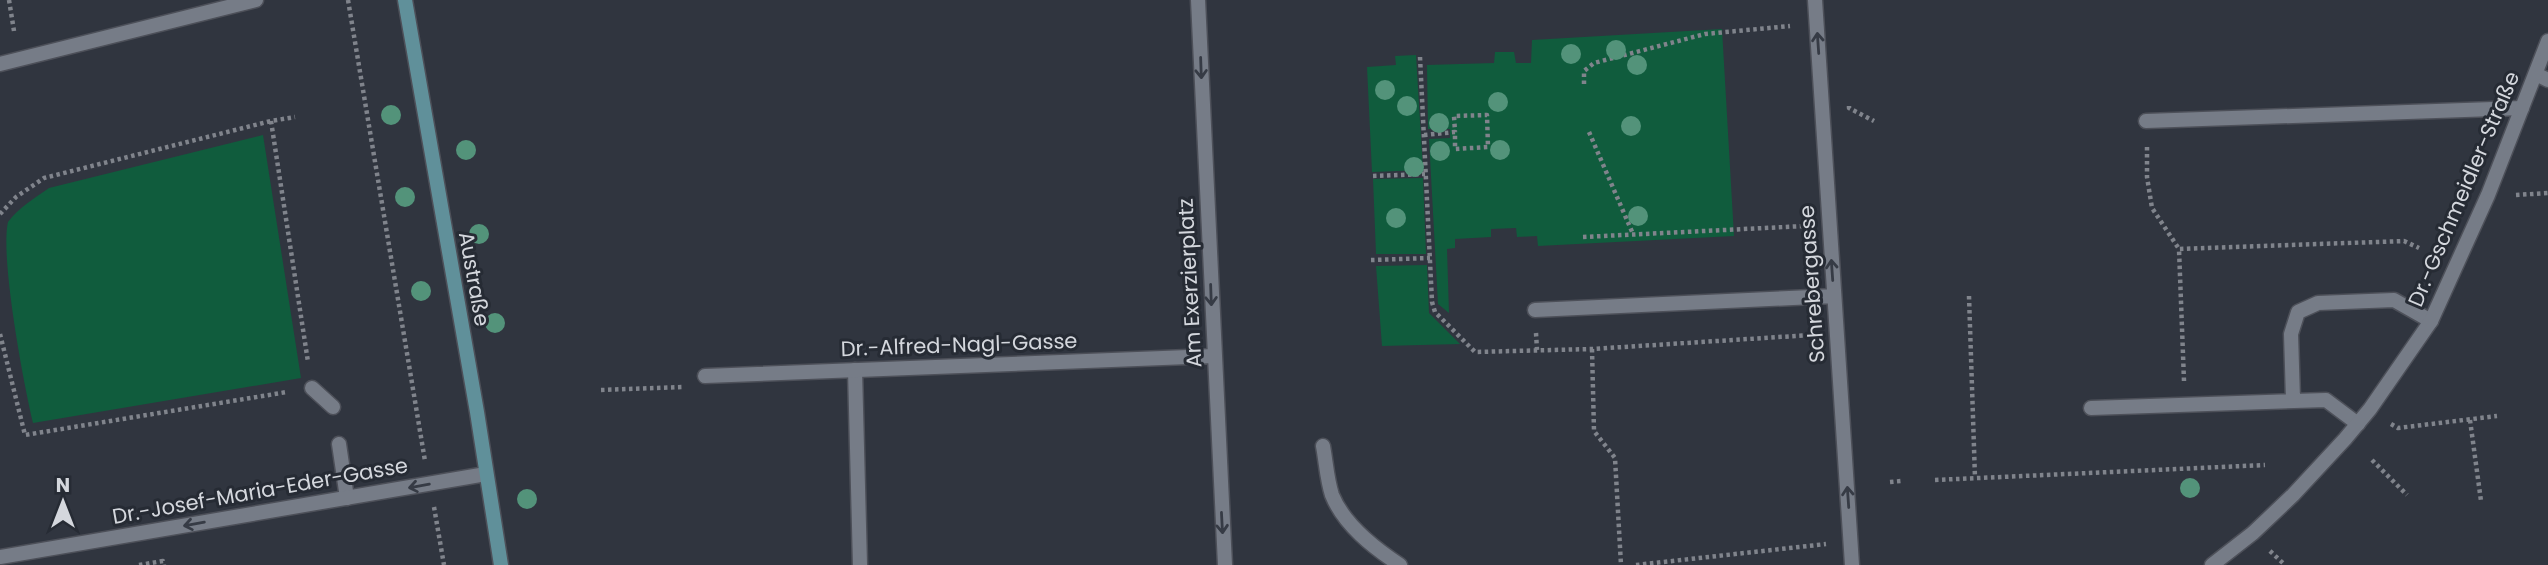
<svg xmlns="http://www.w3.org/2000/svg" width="2548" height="565" viewBox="0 0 2548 565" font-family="Poppins,sans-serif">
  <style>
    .green { fill: #105c3d }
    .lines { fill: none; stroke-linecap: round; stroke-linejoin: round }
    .lane-casing { stroke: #4d5059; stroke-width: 17 }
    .street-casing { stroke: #4d5059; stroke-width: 17 }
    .secondary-casing { stroke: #4d5059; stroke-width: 17 }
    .path { stroke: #80848c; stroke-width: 4.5; stroke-dasharray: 3.5 3.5; stroke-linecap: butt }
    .lane { stroke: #767c87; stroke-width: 14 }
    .street { stroke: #767c87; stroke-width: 14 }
    .secondary { stroke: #60909a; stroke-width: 14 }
    .tree { fill: #53937a }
    .oneway { stroke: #363b45 }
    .labels { text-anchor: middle; stroke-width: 6; stroke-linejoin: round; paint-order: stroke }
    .street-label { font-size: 21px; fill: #d4d7dd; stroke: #262b34 }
  </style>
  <rect width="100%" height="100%" fill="#30353f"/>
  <path class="green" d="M1722,29L1734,236L1538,246L1537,236L1517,237L1516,228L1491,229V237L1455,239V248L1447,249L1449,313L1438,304L1429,139L1450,138V129H1428L1427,65L1494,63L1495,52H1514L1516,63H1531L1532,40Z
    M1416,55L1423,170L1372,172L1367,67L1396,65L1395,56Z
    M263,135L301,378L33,423C23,381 0,257 8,222C18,208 35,198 49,188Z
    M1423,178L1426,254H1376L1373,179Z
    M1427,265L1429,313L1460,344L1382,346L1376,266Z"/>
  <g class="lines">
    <defs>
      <path id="lane" d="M2536,74L2548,80
        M2146,121L2522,108
        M855,370L860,565
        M312,388L333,407
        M2293,399L2291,334L2298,312L2318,303L2394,300L2431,321
        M2091,408L2326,400L2358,424
        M339,444L347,498
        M1323,446C1326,462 1327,480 1332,495C1344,525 1374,548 1400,565"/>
      <path id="street" d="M1198,0L1225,565
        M1815,0L1852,565
        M0,64L256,0
        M1535,310L1834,296
        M705,376L1214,356
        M0,557L486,474
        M2212,565L2253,533L2293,495L2345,439L2370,409L2431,321L2488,195L2548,41"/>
      <path id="secondary" d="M405,0L477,412L501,565"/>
    </defs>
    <use href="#lane" class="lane-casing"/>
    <use href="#street" class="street-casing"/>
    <use href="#secondary" class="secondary-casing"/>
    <path class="path" d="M9,0L14,31
      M348,0L425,461
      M1420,57L1432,302L1435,312L1475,352L1592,349L1811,335
      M1584,84V71L1594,63L1705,34L1790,26
      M1849,106V108L1874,121
      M271,121L308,362
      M1589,132L1633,234
      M1424,135L1455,132V149L1488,147L1487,115L1454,116L1455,132
      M2147,147V177L2152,208L2179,249
      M1373,176L1425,174
      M2516,195L2548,193
      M0,214L16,197L44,178L271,121L295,117
      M1583,237L1805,226
      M1371,260L1430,258
      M1969,296L1975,478
      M1536,333L1537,350
      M0,334L25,435L287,392
      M1592,349L1594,431L1615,458L1621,565
      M2184,381L2179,249L2404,241L2419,248
      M601,390L684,387
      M2470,420L2481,501
      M2391,424L2398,428L2497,416
      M2372,460L2407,495
      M1935,480L2265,465
      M1890,482L1901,481
      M434,507L444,565
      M2270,551L2285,565
      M139,565L163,561L164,565
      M1636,565L1826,544"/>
    <use href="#lane" class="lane"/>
    <use href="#street" class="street"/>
    <use href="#secondary" class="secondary"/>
  </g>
  <g class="tree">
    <circle cx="1616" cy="50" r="10"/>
    <circle cx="1571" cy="54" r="10"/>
    <circle cx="1637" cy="65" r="10"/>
    <circle cx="1385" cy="90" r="10"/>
    <circle cx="1498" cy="102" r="10"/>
    <circle cx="1407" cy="106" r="10"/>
    <circle cx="391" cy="115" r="10"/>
    <circle cx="1439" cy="123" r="10"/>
    <circle cx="1631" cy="126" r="10"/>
    <circle cx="466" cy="150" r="10"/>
    <circle cx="1500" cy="150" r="10"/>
    <circle cx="1440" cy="151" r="10"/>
    <circle cx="1414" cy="167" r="10"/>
    <circle cx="405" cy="197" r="10"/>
    <circle cx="1638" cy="216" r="10"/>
    <circle cx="1396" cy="218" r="10"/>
    <circle cx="479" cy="234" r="10"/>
    <circle cx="421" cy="291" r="10"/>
    <circle cx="495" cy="323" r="10"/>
    <circle cx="2190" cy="488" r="10"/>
    <circle cx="527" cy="499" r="10"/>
  </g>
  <defs><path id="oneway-shaft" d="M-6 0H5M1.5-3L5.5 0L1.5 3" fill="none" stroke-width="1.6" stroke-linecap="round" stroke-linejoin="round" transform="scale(1.75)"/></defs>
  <g class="oneway">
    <use href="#oneway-shaft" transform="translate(1818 43) rotate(-94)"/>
    <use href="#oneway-shaft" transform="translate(1201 68) rotate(88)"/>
    <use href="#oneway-shaft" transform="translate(1832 270) rotate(-94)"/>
    <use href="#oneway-shaft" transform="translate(1211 295) rotate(88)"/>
    <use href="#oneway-shaft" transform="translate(419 486) rotate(170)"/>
    <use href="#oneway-shaft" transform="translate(1848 497) rotate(-94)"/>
    <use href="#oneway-shaft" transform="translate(1222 523) rotate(87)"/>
    <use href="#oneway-shaft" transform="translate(194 524) rotate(170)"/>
  </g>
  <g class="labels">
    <g class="street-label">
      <text transform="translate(2464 189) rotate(-67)" y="7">Dr.-Gschmeidler-Straße</text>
      <text transform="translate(474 279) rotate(80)" y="7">Austraße</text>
      <text transform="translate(1190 283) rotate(-93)" y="7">Am Exerzierplatz</text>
      <text transform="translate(1812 284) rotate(-94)" y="7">Schrebergasse</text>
      <text transform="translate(959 345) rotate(-2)" y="7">Dr.-Alfred-Nagl-Gasse</text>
      <text transform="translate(260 491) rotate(-10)" y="7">Dr.-Josef-Maria-Eder-Gasse</text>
    </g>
  </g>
  <g transform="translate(63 502)" stroke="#262b34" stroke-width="5" paint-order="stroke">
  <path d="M0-5L12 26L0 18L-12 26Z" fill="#d4d7dd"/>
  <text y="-10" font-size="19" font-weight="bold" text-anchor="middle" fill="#d4d7dd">N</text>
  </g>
</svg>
